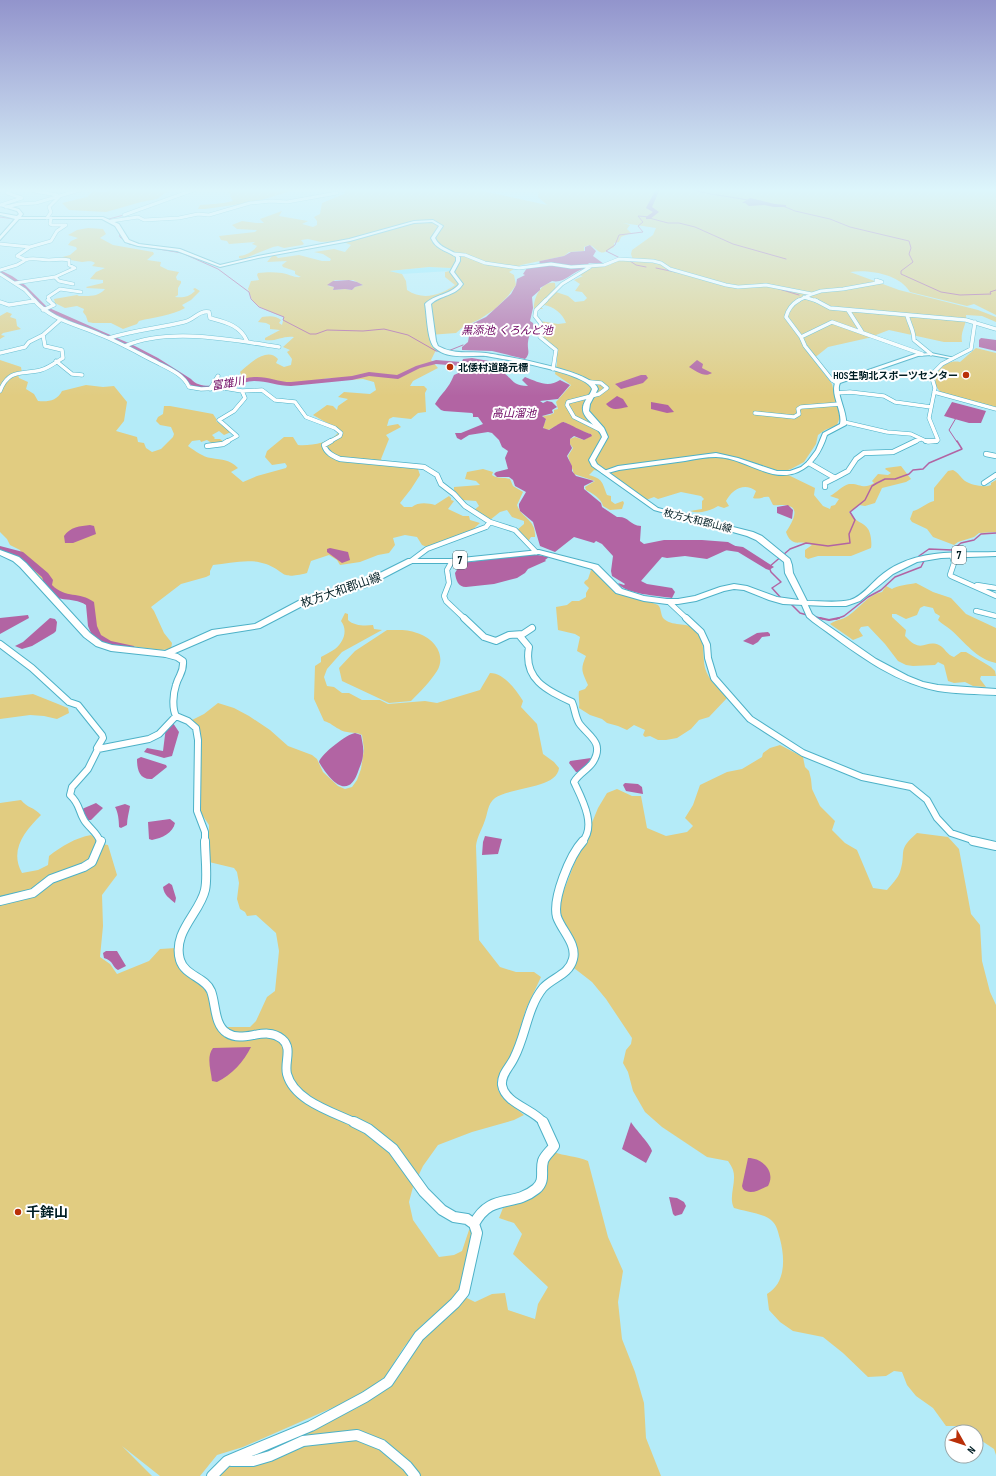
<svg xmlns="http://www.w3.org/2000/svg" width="996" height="1476" viewBox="0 0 996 1476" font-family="'Sofia Sans Condensed','Noto Sans JP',sans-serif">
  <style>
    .built { fill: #92e7fb }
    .green { fill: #e1cc81; fill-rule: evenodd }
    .water { fill: #b264a3 }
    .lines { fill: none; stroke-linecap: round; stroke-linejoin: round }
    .stream-far2 { stroke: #b264a3; stroke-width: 1 }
    .stream-far1 { stroke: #b264a3; stroke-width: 1.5 }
    .stream { stroke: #b264a3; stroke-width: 2 }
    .river { fill: #b264a3; fill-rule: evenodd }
    .street-far5-casing { stroke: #4db1c7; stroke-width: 4 }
    .street-far4-casing { stroke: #4db1c7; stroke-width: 4.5 }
    .street-far3-casing { stroke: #4db1c7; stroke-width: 6 }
    .street-far2-casing { stroke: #4db1c7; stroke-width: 8 }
    .street-far1-casing { stroke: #4db1c7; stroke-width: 10 }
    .street-casing { stroke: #4db1c7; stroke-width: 12 }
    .secondary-casing { stroke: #4db1c7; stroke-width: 2 }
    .primary-casing { stroke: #4db1c7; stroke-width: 2 }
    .street-far5 { stroke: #fff; stroke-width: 3 }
    .street-far4 { stroke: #fff; stroke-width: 3.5 }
    .street-far3 { stroke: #fff; stroke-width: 4.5 }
    .street-far2 { stroke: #fff; stroke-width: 6 }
    .street-far1 { stroke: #fff; stroke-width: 8 }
    .street { stroke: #fff; stroke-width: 10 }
    .secondary { fill: #fff; fill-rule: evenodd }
    .primary { fill: #fff; fill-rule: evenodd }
    .poi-dot { fill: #b92f08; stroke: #fff; stroke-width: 1.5 }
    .labels { text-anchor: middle; stroke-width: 4; stroke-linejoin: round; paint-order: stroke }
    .far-poi-label { font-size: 10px; font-weight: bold; fill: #001e24; stroke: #fff; text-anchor: start }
    .far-street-label { font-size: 10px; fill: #001e24; stroke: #fff }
    .far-water-label { font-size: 11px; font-style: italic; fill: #6b025f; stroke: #fff }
    .shield { fill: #fff; stroke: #4c6266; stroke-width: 1 }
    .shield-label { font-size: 11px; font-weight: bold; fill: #001e24 }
    .street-label { font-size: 12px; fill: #001e24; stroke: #fff }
    .near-poi-label { font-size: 14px; font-weight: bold; fill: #001e24; stroke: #fff; text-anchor: start }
  </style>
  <rect width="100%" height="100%" fill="#b4ebf8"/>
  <path class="built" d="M429,267L452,268L450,271L402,274L390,272L389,271Z"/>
  <path class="green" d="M120,189H176L165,193L157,199L141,202L106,212L69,210L62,203L87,197L93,191L103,192Z
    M237,189H297L255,202L205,209H198L200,205C212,204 222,204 233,201L230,196L231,195L228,191Z
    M346,189H474L547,205L538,197L539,190L507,189H996V315L974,304L967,306L910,292C900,274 868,269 850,272L899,290L978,310L996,317V322L982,316L966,315C967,325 960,331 962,342H944L889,330L868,338L828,347L813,359L832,384L840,417L837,425L825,430L818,435L816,444L804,462L791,469L782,472L815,488L814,495L823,506L830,509L831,506L835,505L839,499L830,496C836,493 843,485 849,484C860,483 863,490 874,483L872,481L878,474L888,475L891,473L885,469L886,468L901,466L911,479L906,482L882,488L875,503L865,506L859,505L849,512C853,521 865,523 868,529C871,533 872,544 871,548L851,556H818L808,559L805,557V550L812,545C801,539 792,549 786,532C790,526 801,509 789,506C784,504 778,506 773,505L769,497C763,496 759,500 753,498L756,491C745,482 732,489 726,501L729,506L724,508L718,506C710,511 699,514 690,511L702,509V501L704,499L701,496L681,492L658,499L654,497L646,500L611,474L594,470L589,475C603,479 602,482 607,495L611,496V501L615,504L623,501L624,503L622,509L610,510L603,506C602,499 592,493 586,490L585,487L595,481L574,474L568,456L573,448L570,444V439L575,437L584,440L592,435L577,429L564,422L548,430L544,429L543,426L546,420L543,416L550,415L554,413V410L558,409L556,402L571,385L555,374L557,363V349L542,338V332H547L550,328L540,321L558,324L566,323C563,314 553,306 544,305L541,307L543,309H534C533,298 542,280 555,283L556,292L568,296L575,302L584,301L587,298L582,292L575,291L580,284L574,280L583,276L579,275L594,266L610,265L616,260H633L631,254L632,250L653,235L656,228L623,223L630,225L627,229L631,233L621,237L619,242L614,243V247C601,254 603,255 592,246L589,245L584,247V251L569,252L564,256L521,265L509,272L514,275L516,285L508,296L495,309L480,319L463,327L456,333L429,335L431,345L436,350L431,360L438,368L413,381L410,386H424L427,389L425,393L426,412L418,413L411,419L393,417L389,419L387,426L398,424L401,427L386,435L389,439L381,459L385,465L418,469L420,475L411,489L400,503L404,507H412C418,502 428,503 435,505L449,496L451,498V500L454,501L448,509L463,516H469L470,520L480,523L472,530L427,547L422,545L417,537L405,535L393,538L395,545L389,553L378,555L360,562L340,565L337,560L329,555L311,561L307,573C279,580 287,572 266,564C250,558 230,563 213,565L210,571V575L206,577L181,584L151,607L154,611L164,633L172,643L171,649L161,650L106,643L98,638L96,633L92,604L86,598H62L52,594L44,585L40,577L24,560L20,550L10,545L7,539L0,532V360L21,367L22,373L18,375L19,378L28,382L26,389L34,394L38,401C48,402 57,401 62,391L86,385L103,387L114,386L127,402L124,421L116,431L137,437L138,442L144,443L146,448L152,452L161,449L173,437L174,434L171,427L160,425L156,421L158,417L163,414L164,406H170L213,414L217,420L216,421L231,432L224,435L219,431L212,435L215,438L214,439H220L224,442L213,444L207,440L201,442L200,440L192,441L188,446C195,451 203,457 211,458C223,460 229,459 238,468L231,472L243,482L257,476L286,468L287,466L285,463L272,465L265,457L267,451L284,437H293L298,445C310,446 330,443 338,433L336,428L313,415L327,405L333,406L337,410L338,406L348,399L338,397L344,392L370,394L376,390L374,382L363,379L350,380L330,378L290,384L257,378L230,382L241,374L240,372C249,364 267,346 278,359L276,363L284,367L291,365L292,359L287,352L290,350L283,347L294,337C284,335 275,342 265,340V338L280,330L270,329V325L266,323L258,322L262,317C269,316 275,315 281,320L279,323L282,325L284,317C274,313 259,309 253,301C250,297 250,292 248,289L251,281L259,280L257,275L258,273C267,272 274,272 282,273C289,274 294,278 301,277L295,274V271L283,267L282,265L287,261L267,262L272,256H276L278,258L299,255L322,261H330L331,259L323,254L314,252L334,249L345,252L351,245L341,241L321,242L308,239L301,240L304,244L302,245L284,248L278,246L273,247L243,259L239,258V256C245,256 254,251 257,246L252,244L255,242L229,244L227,241L221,240L219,236L255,232L257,230L237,229L232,225L242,221L256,223H264L260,219L282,211L279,216L308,221L302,224L313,227L317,225V221L314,217L320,214L322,203L344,194ZM429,267L451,268L450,271L445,272V277L455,285C441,295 423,301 407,290L406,281L402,274L389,271ZM335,280H353L363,285L355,287L352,290L345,289L333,290L334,287L328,286Z
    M88,228L103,229L106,234L100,238L113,245L153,252L154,254L147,260L161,262L160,266L168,270L179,272L176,277L177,280L181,281V283L178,288V295L175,297C183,298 189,297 195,291L193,289L195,288L200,291L191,300L182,305L185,308C171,316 154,317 139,321L137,324L123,329L111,323H93L88,322L86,316L83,312L84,309L77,306L65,308L55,303L54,299L77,295L79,296C90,296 98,297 105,289L87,288L86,287L103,283V280L90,279L96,272L105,268L92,266L95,263C90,260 87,262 82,262C74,261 67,259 59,258L70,255L77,249L76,247L68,245L71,241L78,238L68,235L77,230Z
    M7,312L12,314L10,317L16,319L17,326L21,329L3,333L1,335L5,336L0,339V316Z
    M976,348L996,353V407L942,393C926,381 942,358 960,362Z
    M483,469L493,472L492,475C497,479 504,477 510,479L513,486L523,492L517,505C522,519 536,519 535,537H531L527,543L517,530L524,524V521L512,517L507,510L500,512L490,520L473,511L479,506L476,501L463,500L454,490V487L480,485L476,481L465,479L467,472Z
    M953,470C959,473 960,477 965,481C971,485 985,488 991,485V483L996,480V532L979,533L974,537L958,542L954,545L933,537L927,529L912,522L910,519L913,511C921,509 926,503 934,501V488L948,471Z
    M594,569L611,587L658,605C662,609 660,615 664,619C675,628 688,620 697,632C706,644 702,655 705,668C708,680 720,689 727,698L709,717L699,720L691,729L677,738L666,740H658L650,736L645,737L643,735L645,730L634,725L627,730L618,726L607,723L602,719L590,715L579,708C580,702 578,697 579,691L585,689L588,685C582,671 580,670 586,656L577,651L580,637L575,634L558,630L556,607L567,605L572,601H579L586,597V593L589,588L584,583L585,581L588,579L591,570Z
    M916,583L933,592L951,598L966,614L996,628V663C976,659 965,642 951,630C946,626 942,624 938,620L940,616L935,613L933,608L924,606L920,608L917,615L906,619L896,614H892V617L906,630L905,636C922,655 925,639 939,645C945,648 947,655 954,657L961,652H966L991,667L995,671L996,676H981L980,679L986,687L973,686L965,682L954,683L948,681L944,665L938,662L935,665L913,666L906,665L898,661L885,644L868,626L861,627L859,630L863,636L853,640L830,624C835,620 842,620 848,616C860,608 867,595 882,592L886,586L892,589C895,586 911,584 916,583Z
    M345,613L348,614V620C354,626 365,626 373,625L374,629L382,630L342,652L327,669L324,677L327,686L334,687L342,693H349L362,700H380L388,704L425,701L437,703L480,690L490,673C504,673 516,690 523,701L521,707L537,724L543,754L554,762L559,768C557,789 510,787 495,798C487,804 488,814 484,823C481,831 477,837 476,846L479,940L500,967L516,972H534L541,977L526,1009L513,1053L497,1080L498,1090L503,1098L524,1115L514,1120L472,1132L438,1145L423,1166L413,1187L409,1202L413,1220L439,1257L454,1255L462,1251L469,1230L472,1228V1236L464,1282L457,1295L420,1327L404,1347L385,1377L357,1397L243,1447L217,1455L200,1476H160L122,1446L152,1476H0V803L21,800C27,808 34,807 41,815C25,831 9,850 22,873L38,870L48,865L49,856C62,846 75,838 91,835L97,839V843L108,845L117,875L102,895L103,926L100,957L110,964L117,974L149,961L160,949L176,948C173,976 199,975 207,991C213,1002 215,1016 219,1027H250L256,1021L267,997L275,991L279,951L276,933L256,915L247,916L245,912L240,909L237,899L239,883L237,872L234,868L209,862V825L201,813L199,802L201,745L200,731L199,726L192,720L204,714L218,703L234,708L249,716L270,730L288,746L312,755L317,759L323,772L338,786L345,789L352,787L357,780L361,769L364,749L362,735C355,731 345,734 339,729C333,726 331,723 324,721L314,699L315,666L321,662V657C326,654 331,652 335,649C344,642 348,630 341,621Z
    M387,630C397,630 408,629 417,633C433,638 447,654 437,671C430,682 420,692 411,701L389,703L342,681L339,668L355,651Z
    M33,694L68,708L69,713L57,719L44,716L30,715L0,719V698Z
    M780,745L803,757L805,767L809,771L811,779L812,789L820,806L835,821L832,830L845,843L857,850L873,888L887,890C891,885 898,878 900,872C907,851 896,851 917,833L948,837L959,849L971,914L980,925L982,961L990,992L996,1005V1455L994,1449L976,1437V1432H971L965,1426H946L933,1408L916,1396L907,1385L902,1372L894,1371L886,1376L868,1377L843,1353L823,1337L793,1331L780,1322L769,1310L767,1294C786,1283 785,1258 780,1239C778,1232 777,1225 771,1220C765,1214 743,1211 734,1208C728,1197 737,1182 733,1170C732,1167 730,1164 728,1161L707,1157L662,1127L645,1112L633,1091L628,1072L623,1063L626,1050L631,1044L632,1038L606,999L592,982L574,968L578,951L575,940L562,924L558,911L561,898L580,849L591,833V825L598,808L607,793L617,789L632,796H641L647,828L666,836L687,832L693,826L685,818L693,805L700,785L727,772L742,769L762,757L763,753L770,748Z
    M553,1152C565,1156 576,1156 588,1161L608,1237L623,1271L618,1302L622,1339L635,1372L644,1403L646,1438L661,1476H218L226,1467L357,1408L382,1392L388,1386L418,1344L465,1297L475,1302L492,1294L505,1293L508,1310L535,1319L538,1304L548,1287L513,1254L522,1234L514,1223L499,1218L503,1208L529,1199L545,1164Z"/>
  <path class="water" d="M750,198L775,204L786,205V207H774L764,205L749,206L745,203H742Z
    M590,245L596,251L593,256L604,264L589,263L584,269C572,271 565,284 552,281L540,288V290L532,297L533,308L530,321L533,323L534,329L531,331C530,334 528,339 528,342C527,350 531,353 525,359L492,351L462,350V347L468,342L469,336L467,331L462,330L463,328L486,317L497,307L511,294L516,285L517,279L525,275L523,274L527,268L541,264L539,262L540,261L564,256L571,252L585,251V247Z
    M349,280L357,282L363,285L355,287L352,290L345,289L333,290L334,287L327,285L333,281Z
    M981,338L996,340V351L979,347V340Z
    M472,358L489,361L506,370L504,373C514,381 514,386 528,386L522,380L525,377C538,382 548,388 560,380L570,385L558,399L540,401L543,403L547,401L552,402L557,407L552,410L553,413L542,416L546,419L543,428L549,430C553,428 559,423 563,422C566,422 585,433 591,434L592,436L584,440L574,436L570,439V444L572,448L567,456L572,466V471L576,476L594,481L584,486V489L601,503L602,507L617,517C629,516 629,525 641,526L640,541L644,544L664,540H702L728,542L737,547L736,549H729L707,559L685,556L667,558L662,557L641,581L647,584L672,588L675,592L672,598C659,596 624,594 618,583L624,585L625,584L612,576L611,571L613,556L602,544L596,541L594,543L574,537L555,552L540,546L533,522L520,511L519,507V504L526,492L515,486L513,480L509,477H497L494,474L496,472L508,469L505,458L508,451L502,447L499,440L492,433L488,432L469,435L461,440L457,438L455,433H461L483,424L478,417H473V414L472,413L444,411L441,410L435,404C442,392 448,390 454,375L463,371L464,368L461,364L463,359Z
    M697,360L703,364L702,368L712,373C704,378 696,371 689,367Z
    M641,375H646L648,378L643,383L621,389L615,384Z
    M617,396L623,399L628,407C620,408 612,412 606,404Z
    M651,402L668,405L674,412L667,413L651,409Z
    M952,402L986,411L981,423H969L944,416Z
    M788,505L793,510L792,519L777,513V507Z
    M90,525L94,526L96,534L73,543H65L64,536C70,527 80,526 90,525Z
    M330,548L348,552L350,560L342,563L327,552V549Z
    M532,554L549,557L545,560L546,561L528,569L525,573L517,578L494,584L466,587C458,587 456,580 455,573L461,563Z
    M28,615L29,618L0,634V618Z
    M50,618L55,619L57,622L56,631L54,633L32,646L22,649L15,646L23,642Z
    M768,632L770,634V636L762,637L758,642L753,645L743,641L757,633Z
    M173,723L179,732L172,756L164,758L144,752L147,748L163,751L166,727Z
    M355,733L361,735C362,741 364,748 363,754C363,759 361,764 359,769C349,802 330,781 319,762C321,754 347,734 355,733Z
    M141,757L166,765L167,767L152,779C139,780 137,769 137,759Z
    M591,758L586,766L578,772H576L569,763L570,761Z
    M625,783L638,784L642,787L643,794L626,791L623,785Z
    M96,803L103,808L91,820H88L82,809Z
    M125,804L130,806C129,812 127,819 127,825L121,828L119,827C119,820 118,812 115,807Z
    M170,819L175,823C173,833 162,838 152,840L149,839L148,822Z
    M485,836L502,839L498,854L482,855L483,842Z
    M169,883L172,885L176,898L175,903C169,898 164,895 163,887Z
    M106,951H117L126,966L118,970C112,967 114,961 104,958L103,953Z
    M251,1047C244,1061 232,1075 217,1082L212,1081C211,1070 206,1057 213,1048Z
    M631,1122C635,1129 651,1145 652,1151L646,1163L622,1149Z
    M748,1158C763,1158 776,1172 768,1186C760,1189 751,1196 743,1189L742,1186Z
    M669,1197L677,1198L684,1202L686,1206L682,1214L675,1216L673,1214Z"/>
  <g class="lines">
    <path class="stream-far2" d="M691,189C709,195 728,196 747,200
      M783,206L795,211L830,219L850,227L909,241L911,248L909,254L913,262L901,271V274L941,292L960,295L991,294L990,292L996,290
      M0,217L14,219H57
      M649,218L668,223H679L695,227L733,244L786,259
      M105,220L124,215
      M119,231L120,237L129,244L182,253L218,269L249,292L251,299L259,307L284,317L283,320L310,334H316L327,330L363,331L384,329L408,335L436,351H442
      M620,258L606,251L615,245L619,235L643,232L638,226L643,222L638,216L650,217
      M630,261L636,265L646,267
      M656,268L675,272
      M779,289L799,295
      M448,351L463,345
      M956,418L949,430L957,442"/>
    <path class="stream-far1" d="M781,598L772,588L781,582L771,572L769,567L790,549L806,543L828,546L850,543L849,534L855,520L850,512L865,500L872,486L877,483L885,479H895L909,474L913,470L923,469L929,463L962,449L957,441
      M790,603L800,613L807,615
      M813,616L823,619
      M836,619L844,616L868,597L881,590L895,577L921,567L924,561L919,556L929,549L952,550L961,543L974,540L981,534L996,533"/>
    <path class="stream" d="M820,618L829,620L839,618"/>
    <path class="river" d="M656,189H660L652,207L659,212L650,219H646V217L653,212L646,208Z
      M0,270L12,276L25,285L47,307L133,345L158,358L191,379C205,395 236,378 254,377C267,376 278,382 291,382L352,376L369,372L397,375L416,366L436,360L461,362L476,370L473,372L460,366L436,364L420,368L398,379L369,376L352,380L291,386C278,386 267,381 254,381C235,382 201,400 187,381L154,360L129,347L43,309L21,287L0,274Z
      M721,544L743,547L774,567L769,570L766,569L738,552L718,549L717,547L718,545Z
      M0,546L23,552L48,573L53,580L52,585C66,599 79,591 94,602L97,626L101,635L111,641L134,646L135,648L134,650C122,654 103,647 94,640L88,626L86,605C71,595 57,606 42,586L43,580L42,577L17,556L0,552Z"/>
    <defs>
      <path id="street-far5" d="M38,189L34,191L57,195
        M0,205L22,198L7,193L12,189
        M6,207L19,204L36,203L83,189
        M124,215L196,189
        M47,218L51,212L49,207L59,197
        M111,221L138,217L144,220L179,218L198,214L209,215L250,203L271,201L287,202L337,193
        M0,244L30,247
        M454,254L465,255L485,263L519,268L551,264L571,267L604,265L619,259L653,261L661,263L670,269L726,285L738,287L766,285L812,294L797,301
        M0,270L17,265L24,261V259L17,256L30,247L51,241L57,231L66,225H52L50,224L51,218
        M0,274L25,290L35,301
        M55,277L59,281L73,284
        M15,283L55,277L75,268L69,265V260C62,258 56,260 49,260C40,260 33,257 25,260
        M812,294L821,291L843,289L882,282L876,280V282
        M804,297L817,301
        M32,301H34
        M50,301L48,297L60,289L81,292
        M545,301L562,284L590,267"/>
      <path id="street-far4" d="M34,300C52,321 77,324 101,335C121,343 140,354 158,363C170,369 184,375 189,387L201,389L224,388L242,391L262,390L275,400L295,402L306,417L335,428L341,433L340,436L329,442
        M546,300L536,310L535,316L542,325L540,337L556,350L553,369
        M799,300C792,304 788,309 786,317L801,337L805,346L832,380L837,383
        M815,300L830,308L966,320L996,329
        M0,302L9,305L34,301
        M43,310L54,305L48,300
        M848,310L862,332
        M907,315C909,324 914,330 914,340L931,354
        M801,337L832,322L922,354
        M109,338C134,330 159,328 184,322C194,320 199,310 209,312L210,318C225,322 240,325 247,341
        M125,346C169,327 233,340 279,347
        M0,353L25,347L29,342L43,335L60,320
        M56,361L72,374L82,375
        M590,382L601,383L607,388L599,394L568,402L567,405L574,417L600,430
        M210,389L218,376
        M0,391C9,368 22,375 41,370C49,368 56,362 63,358L62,350L45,346L43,335
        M934,392L996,409
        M837,393L850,392L884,396L895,402L931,407
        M755,413L794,417L799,414L798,409L801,407L840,404
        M844,422L887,432L911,434L928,442L937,441L938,440L929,418L935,388L932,378L934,372L942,364L971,349L975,322
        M226,442L237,436L219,420L234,411L245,398L242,391
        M914,442L921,439"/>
      <path id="street-far3" d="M331,441L324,445C326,453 333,456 340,459L424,467L437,475L441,484L454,494L465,506L490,522L486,527L427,549L411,561
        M926,441H936
        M207,446L223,444L228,441
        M986,454L996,456
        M809,463L835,478L848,471L856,459L864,453L893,452L916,441
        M984,483L996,475
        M825,487V483L835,478
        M490,522L515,530L536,552
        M952,555L954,563L950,575L951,576L996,596
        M452,561L447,570L449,583L444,596L446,601L465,619
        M977,585L996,588
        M669,602L687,619
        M976,611L996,616"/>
      <path id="street-far2" d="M464,618L484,637L496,641L509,635L523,634L532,628
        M686,618L701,632L707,645L708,658L714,678L750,719L803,753L862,777L911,787L927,800L937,818L951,833L978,842
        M519,635L529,647C523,679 546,690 572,702C575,709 575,716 579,723C588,736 605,742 593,762C588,770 579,773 574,782C582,799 597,826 582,842
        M0,644L32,668L69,702L78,705L102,735L103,738L97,748
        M166,654L177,657L183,661C184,673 179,674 176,685C173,694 172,708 176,716L188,721L196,728L198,740L197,811L205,832V842
        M100,842C99,834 88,827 84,820C78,810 80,804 70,795L72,787L88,769L98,749L149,739L159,734L176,716"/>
      <path id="street-far1" d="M205,841C205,855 208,877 205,890C200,913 172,932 180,960C185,976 205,977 211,991C216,1004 214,1025 227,1033C244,1044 265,1025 282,1039C293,1048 284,1062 287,1074C294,1101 333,1112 356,1123
        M973,841L996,846
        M0,901L33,893L51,879L84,867L92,862L101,841
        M544,1123C534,1109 505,1104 502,1085C501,1074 510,1067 514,1058C526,1035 527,1008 543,988C553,977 569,975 573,959C577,944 562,931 557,917C552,899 570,855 583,841"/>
      <path id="street" d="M474,1224C491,1192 513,1208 536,1189C546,1181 540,1171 543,1161C545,1155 551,1151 554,1146L543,1122
        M231,1461H253L270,1456L303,1441L357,1435L382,1445L407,1466L415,1476
        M212,1476L227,1461L311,1426L365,1397L388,1382L419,1336L455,1303L464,1292L477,1233L474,1224L467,1219L454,1217L442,1210L424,1192L393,1149L368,1129L354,1122"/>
      <path id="secondary" d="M931,353L955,358L953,359L931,355L918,356L840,383C835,393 848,412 846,425L827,435C822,451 814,465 798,472C771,484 744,457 716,457C706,457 695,459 685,461C663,464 641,467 619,470L604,474L601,472L618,466L716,453L738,458L777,471H790L801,467L807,462L816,450L823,433L840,424C843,410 829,394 836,381L915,354Z
        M802,601H806L812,614L817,618L876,659L908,676L923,682L938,685L996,689V695C977,694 957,694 938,691C890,682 851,649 813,622L807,617L801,603Z"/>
      <path id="primary" d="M0,204L19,209L23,214L21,217H103L119,224L129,240L139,244L180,249L220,265L258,256L349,239L414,221L433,220L443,226L435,238C440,249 452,249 460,257V261L454,272L463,284C456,296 440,295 431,304L436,341L438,346C454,355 469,351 486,353C505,356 594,371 598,389L590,404L589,411L604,428L608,437L595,460L597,464L658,508L753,532L762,536L790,559L792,565L793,573L807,601C820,601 837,603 850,600C861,597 870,585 879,577C885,572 892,567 899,564C929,549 964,553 996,552V556L941,558L917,562L893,574L860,601L846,606H826L783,604L769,600L744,590L734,589L724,591L696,601L678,604H667L644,601L616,593L592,569L539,554L452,563H412L366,587L308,603L260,628L217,635L166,657L111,651L96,646L84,637L20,567L13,561L0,555V550L19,557L26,563L90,633L102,642L112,645L165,651L212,630L255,624L302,599L360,583L408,559H452L539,550L598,565L622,589L644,596L667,599H678L695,596L720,587L734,584L747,586L777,597L799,600L785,573L784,562L756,540L747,536L654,510L592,466L589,460L602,437C599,426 581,419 583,407C584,400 590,396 592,389C587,373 503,359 486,356C470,355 448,360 435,348C427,342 427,314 425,304C434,294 451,295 459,284L450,272L456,261V257C446,250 436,250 431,238L439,226L432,222L414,223L350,241L258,258L220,267L177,251L138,246L125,242L115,226L102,219H19L0,240V236L15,219L0,215V213L17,216L19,214L17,211L0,206Z"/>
    </defs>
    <use href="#street-far5" class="street-far5-casing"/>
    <use href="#street-far4" class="street-far4-casing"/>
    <use href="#street-far3" class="street-far3-casing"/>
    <use href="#street-far2" class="street-far2-casing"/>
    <use href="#street-far1" class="street-far1-casing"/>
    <use href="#street" class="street-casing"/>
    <use href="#secondary" class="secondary-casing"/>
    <use href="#primary" class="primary-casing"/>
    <use href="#street-far5" class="street-far5"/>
    <use href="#street-far4" class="street-far4"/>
    <use href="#street-far3" class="street-far3"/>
    <use href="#street-far2" class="street-far2"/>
    <use href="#street-far1" class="street-far1"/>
    <use href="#street" class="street"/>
    <use href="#secondary" class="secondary"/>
    <use href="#primary" class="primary"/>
  </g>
  <linearGradient id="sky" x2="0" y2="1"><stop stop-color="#9294cc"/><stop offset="0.48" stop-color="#ddf6fc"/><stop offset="1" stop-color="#ddf6fc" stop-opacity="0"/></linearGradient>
  <rect width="996" height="396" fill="url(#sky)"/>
  <g class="poi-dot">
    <circle cx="450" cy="367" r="4"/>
    <circle cx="966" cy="375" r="4"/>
    <circle cx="18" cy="1212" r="4"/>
  </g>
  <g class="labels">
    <g class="far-poi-label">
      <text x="458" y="371">北倭村道路元標</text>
      <text x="958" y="379" text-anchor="end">HOS生駒北スポーツセンター</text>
    </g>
    <g class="far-street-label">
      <text transform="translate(698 520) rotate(14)" y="4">枚方大和郡山線</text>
    </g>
    <g class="far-water-label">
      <text x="507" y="334">黒添池; くろんど池</text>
      <text transform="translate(228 383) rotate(-10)" y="4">富雄川</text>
      <text x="514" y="417">高山溜池</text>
    </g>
    <g class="shield">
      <rect x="952" y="546" width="14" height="18" rx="3"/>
      <rect x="453" y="551" width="14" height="18" rx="3"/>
    </g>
    <g class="shield-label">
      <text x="959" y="559">7</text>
      <text x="460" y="564">7</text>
    </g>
    <g class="street-label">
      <text transform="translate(341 590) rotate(-19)" y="4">枚方大和郡山線</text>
    </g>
    <g class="near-poi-label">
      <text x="26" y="1217">千鉾山</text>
    </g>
  </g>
  <g transform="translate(964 1444) rotate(129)"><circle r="19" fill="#ffffff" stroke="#99a5a7"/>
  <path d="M0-3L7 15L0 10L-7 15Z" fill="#b92f08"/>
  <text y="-6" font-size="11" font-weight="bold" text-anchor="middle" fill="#001e24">N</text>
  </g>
</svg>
